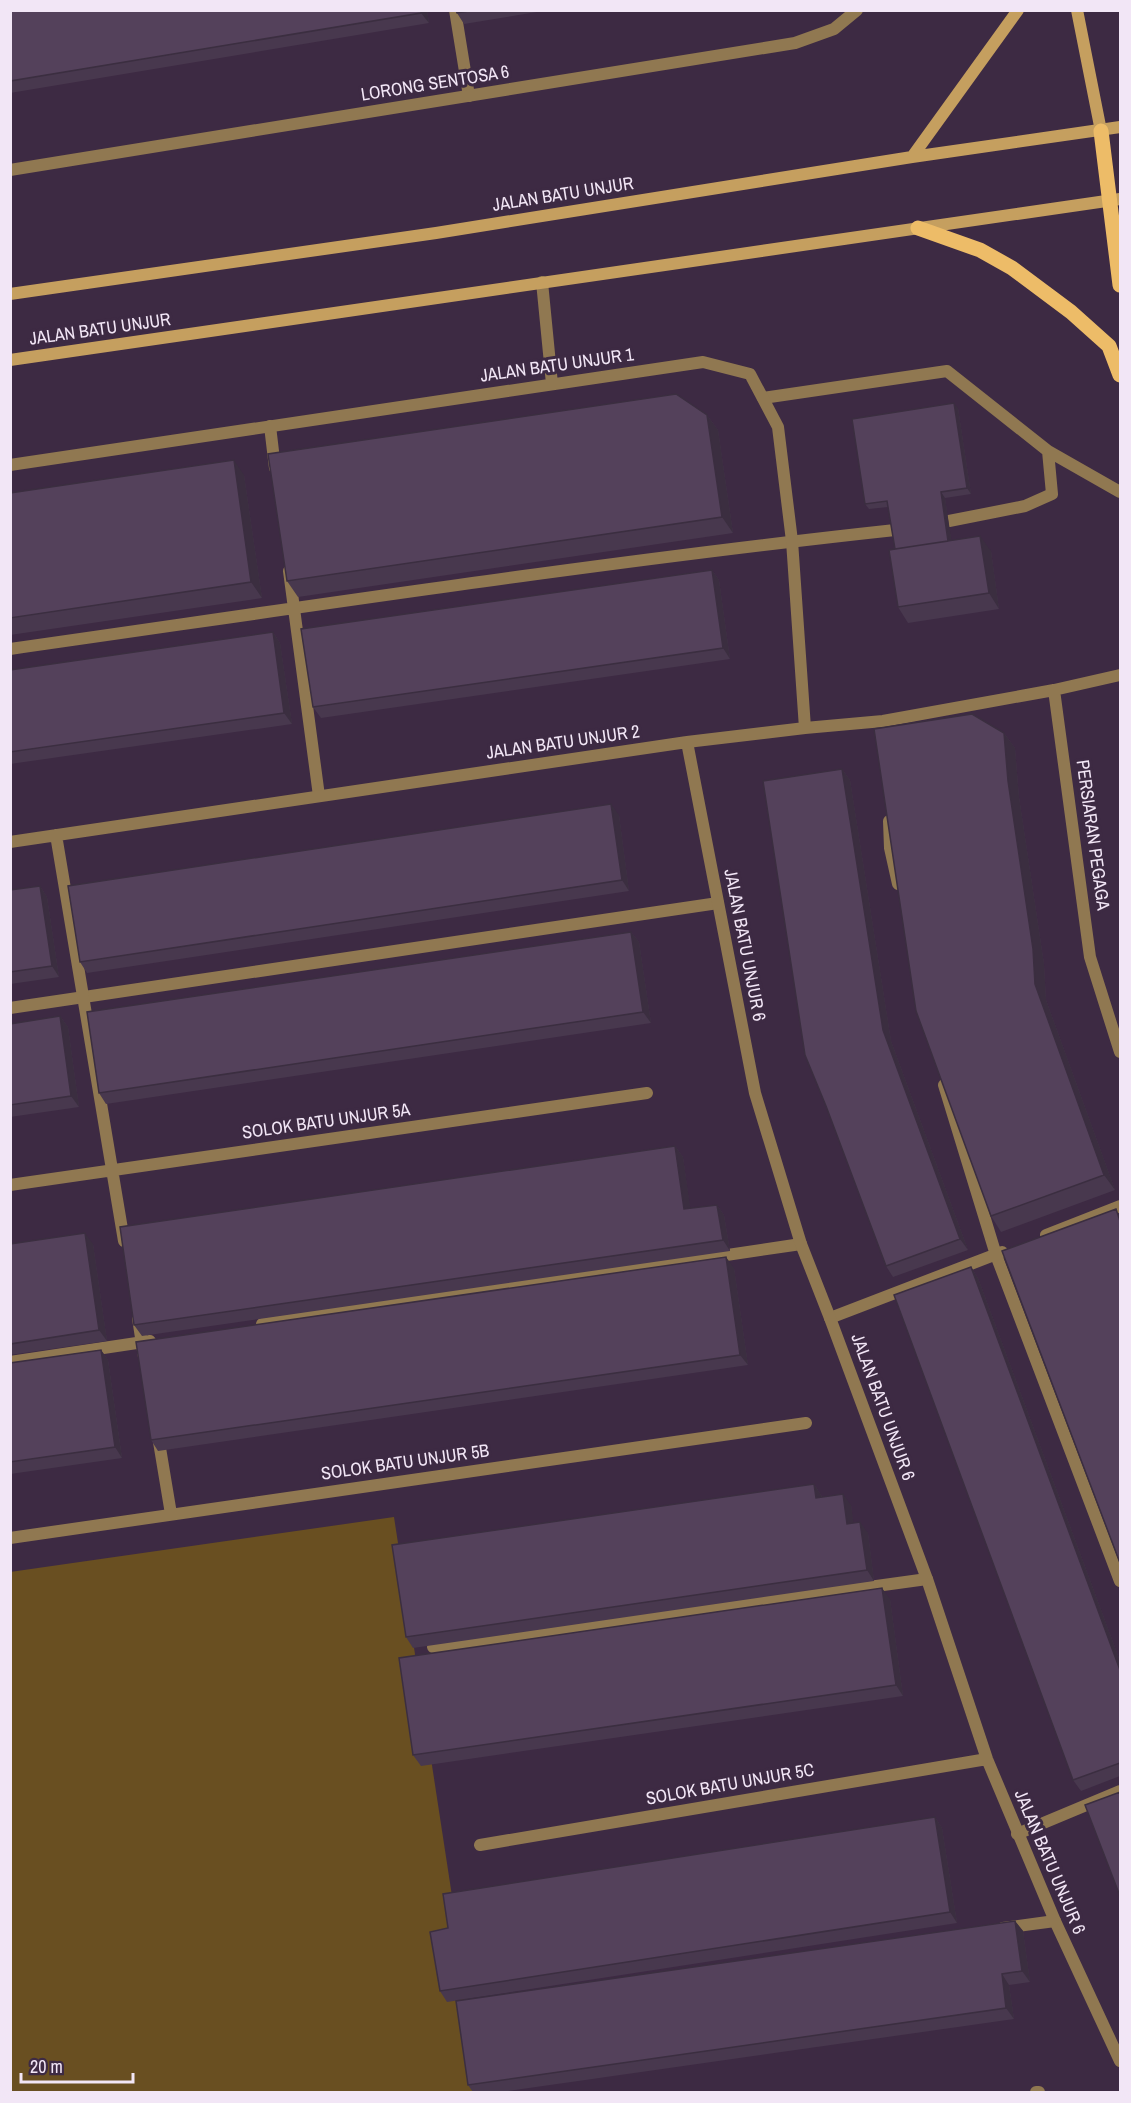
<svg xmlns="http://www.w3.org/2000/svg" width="1131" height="2103" viewBox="0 0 1131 2103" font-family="'Archivo Narrow',sans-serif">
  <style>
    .green { fill: #694f21 }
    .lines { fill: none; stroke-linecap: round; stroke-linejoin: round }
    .service { stroke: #907851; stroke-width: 12 }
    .minor { stroke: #907851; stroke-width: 12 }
    .secondary { stroke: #c59f5f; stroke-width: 12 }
    .primary { stroke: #edbc68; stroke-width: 15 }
    .wall { fill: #48384e }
    .shaded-wall { fill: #3b2e40 }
    .building { fill: #54415b; stroke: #3b2e40; stroke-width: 1.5 }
    .labels { text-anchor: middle; stroke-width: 6; stroke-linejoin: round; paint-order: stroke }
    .street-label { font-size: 18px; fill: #f2e6f6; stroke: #3d2a43 }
  </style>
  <rect width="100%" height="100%" fill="#3d2a43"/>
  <path class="green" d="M394,1517L482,2092H11L10,1572Z"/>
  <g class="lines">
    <path class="service" d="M455,10L469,96
      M763,398L947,371L1048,451L1120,492
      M270,426L275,468
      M949,521L1025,506L1052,494L1048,451
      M289,571L319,796
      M10,649C305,607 599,562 895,530
      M889,821L890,848L898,884
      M10,1008L718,903
      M944,1085L996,1255L1120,1581
      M1046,1235L1120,1206
      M830,1318L1002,1252
      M262,1324L801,1244
      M10,1362L150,1341
      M433,1647L927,1579
      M1017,1834L1120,1791
      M1003,1928L1055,1921"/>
    <path class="minor" d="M10,170L795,43L834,29L857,10
      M542,282L552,384
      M10,465L703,362L750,374L778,427L792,541L805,728
      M1054,690L1090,957L1120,1052
      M687,742L755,1093L801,1244L830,1318L927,1579L987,1759L1055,1921L1120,2061
      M56,835L124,1241
      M10,842L687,742L805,728L883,721L1054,690L1120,675
      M10,1185L647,1093
      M138,1318L144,1357
      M158,1436L171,1514
      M10,1538L806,1423
      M480,1845L987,1759
      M1036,2092H1039"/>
    <path class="secondary" d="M1077,10L1101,131
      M912,157L1018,10
      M10,294L436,233L912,157L1120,127
      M10,360L1120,199"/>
    <path class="primary" d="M1101,131L1120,285
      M918,228L980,250L1012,268L1071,312L1109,346L1120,375"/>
  </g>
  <path class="wall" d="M10,10H427L429,23L10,93Z
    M456,10H549L464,24L457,13Z
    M958,408L971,494L945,498L951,540L991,551L999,609L908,623L898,607L895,549L888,507L869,509L865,504Z
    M707,415L718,430L733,533L298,597L287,581Z
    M244,475L262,598L10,635V493Z
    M712,570L719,580L730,659L321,718L313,707Z
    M273,632L280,643L292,724L10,764V670Z
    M1004,733L1015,748L1019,797L1044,964L1046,1000L1115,1190L1001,1232L991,1216Z
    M842,769L850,780L891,1041L968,1250L893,1277L886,1266Z
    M619,815L629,891L87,973L80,962Z
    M40,886L47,897L59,977L10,984V890Z
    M631,932L639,942L651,1023L106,1104L99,1093Z
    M60,1016L68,1027L79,1107L10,1117V1024Z
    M675,1146L683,1157L690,1209L717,1205L724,1215L730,1251L142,1336L134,1325Z
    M10,1244H93L107,1341L10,1355Z
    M971,1267L978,1278L1120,1661V1776L1081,1791L1073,1780Z
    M734,1268L748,1365L158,1451L151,1440Z
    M101,1350L108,1360L122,1458L10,1474V1363Z
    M814,1484L821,1495L822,1497L851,1505L853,1523L868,1533L874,1581L413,1648L406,1637Z
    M890,1599L903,1696L421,1766L413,1755Z
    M935,1817L942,1828L957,1923L447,2002L440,1991L448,1928Z
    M1015,1921L1023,1931L1030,1982L1009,1985L1014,2019L501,2092H473L468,2085Z"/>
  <path class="shaded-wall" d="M421,10H427L429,23L421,13Z
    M954,403L958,408L971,494L967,488Z
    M707,415L718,430L733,533L722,517Z
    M234,460L244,475L262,598L251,582Z
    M941,492L945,498L954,557L950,551Z
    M980,536L991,551L999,609L989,593Z
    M712,570L719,580L730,659L723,648Z
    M273,632L280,643L292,724L284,713Z
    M1004,733L1015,748L1019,797L1044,964L1046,1000L1115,1190L1104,1175L1035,984L1008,781Z
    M842,769L850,780L891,1041L968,1250L960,1239L883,1030Z
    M611,804L619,815L629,891L622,880Z
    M40,886L47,897L59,977L52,966Z
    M631,932L639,942L651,1023L643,1012Z
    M60,1016L68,1027L79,1107L71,1096Z
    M675,1146L683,1157L692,1220L684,1209Z
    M717,1205L724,1215L730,1251L723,1240Z
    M85,1233L93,1244L107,1341L99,1330Z
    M726,1257L734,1268L748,1365L740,1355Z
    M971,1267L978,1278L1120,1661V1670Z
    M101,1350L108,1360L122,1458L115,1447Z
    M814,1484L821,1495L823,1509L816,1498Z
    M843,1494L851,1505L855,1534L847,1524Z
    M860,1522L868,1533L874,1581L867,1570Z
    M882,1588L890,1599L903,1696L896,1685Z
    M935,1817L942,1828L957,1923L950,1912Z
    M1015,1921L1023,1931L1030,1982L1022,1971Z
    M1002,1974L1009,1985L1014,2019L1006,2008Z"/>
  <path class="building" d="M10,10H421V13L10,81Z
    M456,10H475L457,13Z
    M676,394L707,415L722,517L287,581L268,454Z
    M954,403L967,488L941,492L948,541L895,549L887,501L865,504L852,419Z
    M234,460L251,582L10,618V493Z
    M980,536L989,593L898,607L889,550Z
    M712,570L723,648L313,707L301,629Z
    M273,632L284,713L10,752V670Z
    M972,714L1004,733L1008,781L1033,949L1035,984L1104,1175L991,1216L916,1011L874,729Z
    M842,769L883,1030L960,1239L886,1266L826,1106L805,1055L763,781Z
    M611,804L622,880L80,962L68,886Z
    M40,886L52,966L10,972V890Z
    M631,932L643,1012L99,1093L87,1012Z
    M60,1016L71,1096L10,1105V1024Z
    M675,1146L684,1209L717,1205L723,1240L134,1325L120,1227Z
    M1116,1209L1120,1221V1563L1002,1251Z
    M85,1233L99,1330L10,1344V1244Z
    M726,1257L740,1355L151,1440L136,1342Z
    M971,1267L1120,1670V1763L1073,1780L894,1295Z
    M101,1350L115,1447L10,1462V1363Z
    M814,1484L816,1498L843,1494L847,1524L860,1522L867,1570L406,1637L392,1545Z
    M882,1588L896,1685L413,1755L399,1658Z
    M1120,1792V1896L1085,1805Z
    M935,1817L950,1912L440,1991L430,1932L448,1928L443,1894Z
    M1015,1921L1022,1971L1002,1974L1006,2008L468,2085L456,2001Z"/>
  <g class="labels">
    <g class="street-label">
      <text transform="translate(435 83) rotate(-9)" y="6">LORONG SENTOSA 6</text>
      <text transform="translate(563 194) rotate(-9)" y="6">JALAN BATU UNJUR</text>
      <text transform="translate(100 329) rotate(-8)" y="6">JALAN BATU UNJUR</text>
      <text transform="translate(557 365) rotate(-8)" y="6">JALAN BATU UNJUR 1</text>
      <text transform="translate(563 742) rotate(-8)" y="6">JALAN BATU UNJUR 2</text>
      <text transform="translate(1093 835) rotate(82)" y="6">PERSIARAN PEGAGA</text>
      <text transform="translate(745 945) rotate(79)" y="6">JALAN BATU UNJUR 6</text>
      <text transform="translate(326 1121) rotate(-8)" y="6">SOLOK BATU UNJUR 5A</text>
      <text transform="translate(883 1407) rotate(70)" y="6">JALAN BATU UNJUR 6</text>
      <text transform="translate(405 1462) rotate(-8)" y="6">SOLOK BATU UNJUR 5B</text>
      <text transform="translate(730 1784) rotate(-10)" y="6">SOLOK BATU UNJUR 5C</text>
      <text transform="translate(1050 1862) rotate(67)" y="6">JALAN BATU UNJUR 6</text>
    </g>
  </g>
  <rect width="1131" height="2103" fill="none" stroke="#f2e6f6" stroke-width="24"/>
  <path d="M21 2073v9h112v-9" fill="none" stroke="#f2e6f6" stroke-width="3"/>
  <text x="30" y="2073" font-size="18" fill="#f2e6f6" stroke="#3d2a43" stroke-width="4.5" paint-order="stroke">20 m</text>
</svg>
